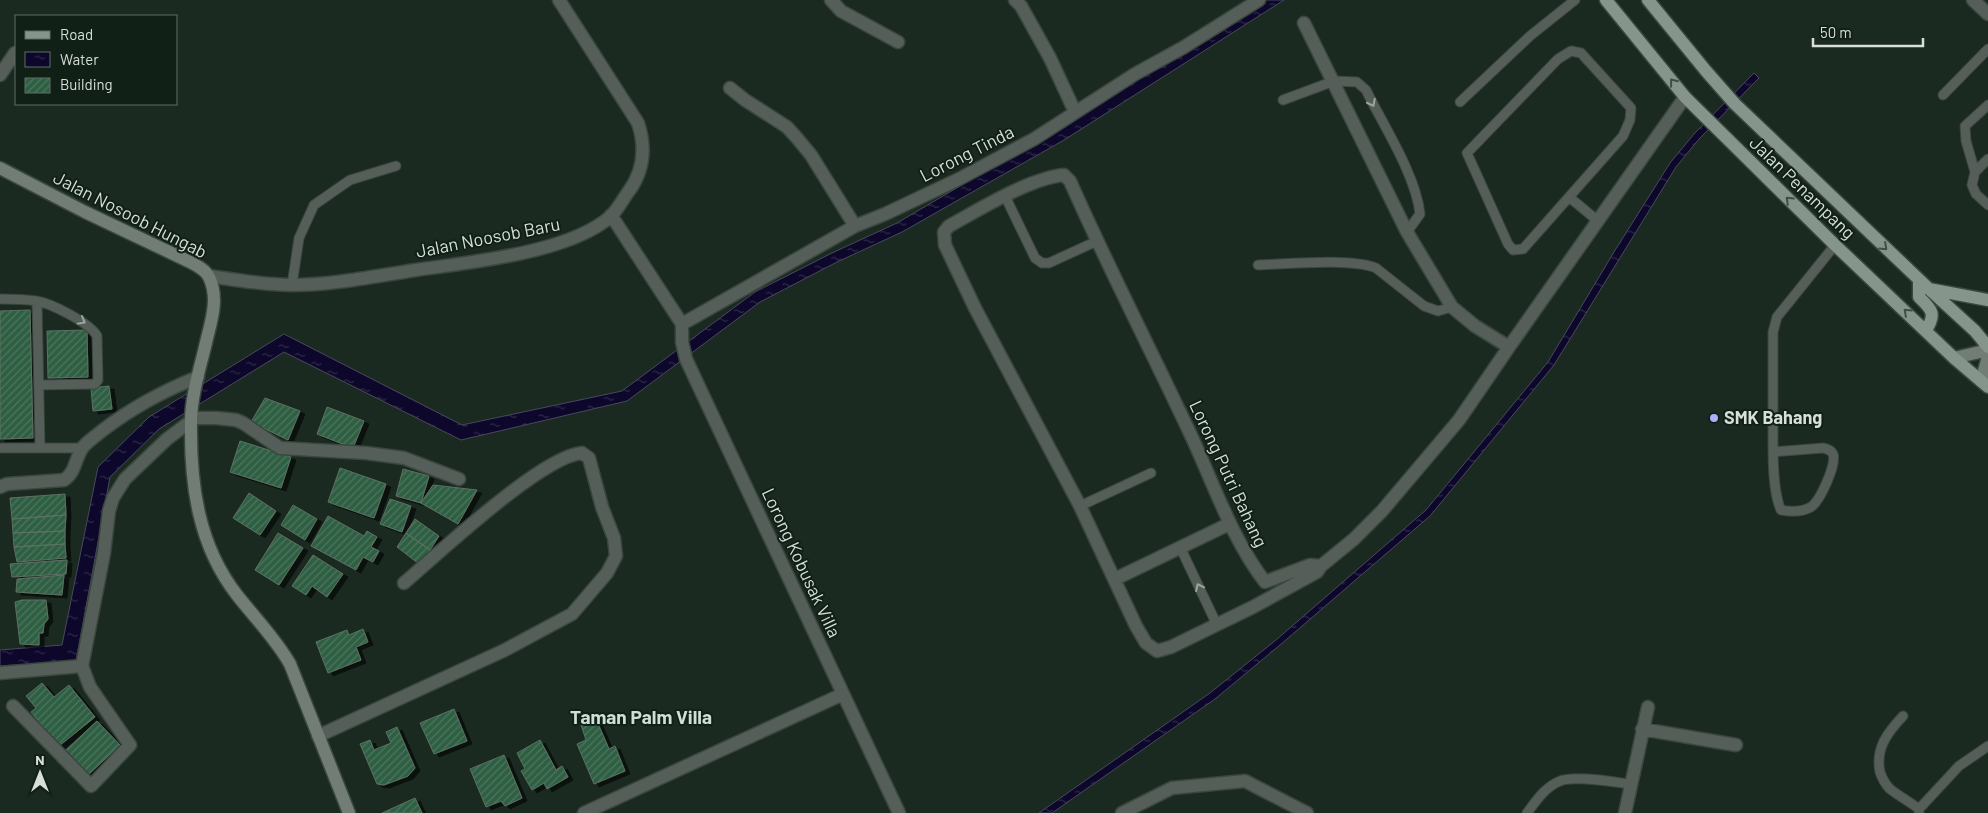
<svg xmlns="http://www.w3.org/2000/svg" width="1988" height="813" viewBox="0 0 1988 813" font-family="Barlow,sans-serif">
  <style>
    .water { fill: url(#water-ripples); stroke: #49485f }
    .building { fill: url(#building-hatch); stroke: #5e7064; filter: url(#shadow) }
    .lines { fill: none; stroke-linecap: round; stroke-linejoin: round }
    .lane-casing { stroke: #39473e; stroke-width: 11 }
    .street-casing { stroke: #39473e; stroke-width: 15 }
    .secondary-casing { stroke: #39473e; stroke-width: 15 }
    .primary-casing { stroke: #39473e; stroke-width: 15 }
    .lane { stroke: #565e59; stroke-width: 9 }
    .street { stroke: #565e59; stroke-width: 12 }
    .secondary { stroke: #717d75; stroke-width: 12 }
    .primary { stroke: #85958b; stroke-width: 12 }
    .oneway { stroke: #3f4f45 }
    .oneway2 { stroke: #9ca59f }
    .poi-dot { fill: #aeaefa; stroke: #112017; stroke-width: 2 }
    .labels { text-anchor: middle; stroke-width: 4; stroke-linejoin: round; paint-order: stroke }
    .street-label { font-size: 18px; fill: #d6dfd9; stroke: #112017 }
    .poi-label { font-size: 18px; font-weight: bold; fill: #d6dfd9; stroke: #112017; text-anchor: start }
    .neighbourhood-label { font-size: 19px; font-weight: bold; fill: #cde0d3; stroke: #112017 }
  </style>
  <defs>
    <pattern id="water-ripples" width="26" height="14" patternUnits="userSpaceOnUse" patternTransform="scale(1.25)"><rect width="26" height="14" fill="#0d072b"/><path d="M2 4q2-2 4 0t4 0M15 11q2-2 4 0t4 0" fill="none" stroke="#302b49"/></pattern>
    <pattern id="building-hatch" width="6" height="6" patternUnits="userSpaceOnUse" patternTransform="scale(1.25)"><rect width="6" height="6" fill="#2e5f43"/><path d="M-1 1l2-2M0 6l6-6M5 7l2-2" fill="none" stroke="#4c765e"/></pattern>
    <filter id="shadow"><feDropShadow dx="5" dy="3" stdDeviation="0" flood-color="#0009"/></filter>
  </defs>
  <rect width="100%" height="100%" fill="#1b2a21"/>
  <path class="water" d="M1264,0H1284L1064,140L902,232L837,262L760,302L627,401L461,440L284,352L159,429L110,477L76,661L0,666V650L62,645L98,467L149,417L284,334L462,425L622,391L755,292L832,253L897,223L1083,114Z
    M1754,73L1759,78L1699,139L1676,167L1554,365L1430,516L1280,645L1215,699L1052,813H1039L1210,693L1276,640L1426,510L1548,362L1614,252L1670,163L1694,134Z"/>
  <path class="building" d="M30,310L33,438L0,439V311Z
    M87,330L88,377L48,378L47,331Z
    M109,386L112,409L93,411L91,388Z
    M265,398L300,411L288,440L251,422Z
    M327,407L364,421L353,448L317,434Z
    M240,441L291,457L281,488L230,472Z
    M340,468L386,484L374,518L328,502Z
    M403,469L429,476L421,503L396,496Z
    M433,485L477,490L458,524L421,503Z
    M249,493L276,511L260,535L233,518Z
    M65,494L66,515L12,519L10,498Z
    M390,499L411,506L402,532L380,524Z
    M293,505L317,519L305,540L281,525Z
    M66,515L65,531L13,533L12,519Z
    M328,516L364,536L367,531L377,537L371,547L379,551L373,562L363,557L356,570L311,546Z
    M415,519L439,536L430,550L406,533Z
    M65,531V544L14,547L13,533Z
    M278,533L303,548L279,585L255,570Z
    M406,533L430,550L419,564L397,547Z
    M65,544L66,558L17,562L14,547Z
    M313,555L343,574L327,597L312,586L306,595L292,586Z
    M67,560L66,574L12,577L10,564Z
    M64,575L62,595L16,592L17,579Z
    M22,600H46L48,619L44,624L43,633H39V645L20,644L15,602Z
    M363,629L368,642L356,647L361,660L328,673L316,642L347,630L349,635Z
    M42,683L54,697L69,685L95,717L59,746L31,712L36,708L26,696Z
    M454,709L467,741L434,754L420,723Z
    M596,719L609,749L615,746L625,771L594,784L577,744L586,740L581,725Z
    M97,721L120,745L88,775L65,751Z
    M397,727L415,768L408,776L384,785L377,784L360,744L370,740L374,750L391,743L386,732Z
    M540,740L556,770L562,766L568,777L547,789L544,783L532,790L521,771L525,769L517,753Z
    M504,755L522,798L505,806L501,801L486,807L470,769Z
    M415,798L422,813H382Z"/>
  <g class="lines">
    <defs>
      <path id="lane" d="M1571,51L1581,53L1631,108L1630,120L1623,136L1523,249L1513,250L1508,244L1467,153L1558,59Z
        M1943,95L1988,49
        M1283,100L1334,81L1357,82L1366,90C1383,125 1416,175 1420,214L1407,232
        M1460,102L1530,36L1575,0
        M1988,159L1975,172L1972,185L1976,194L1988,205
        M1975,172L1966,141L1965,126L1988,105
        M1005,196L1035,258L1042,263H1049L1097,241
        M1569,197L1598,221
        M1258,265C1288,264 1351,258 1376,268L1424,306L1438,311L1452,307
        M292,285L299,238L314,205L350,180L396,166
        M0,299C12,299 24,299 36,301C51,303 90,323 97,336L98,380L95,384L39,385
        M37,301L40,448
        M0,448H83
        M1773,452L1823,448C1828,449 1831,450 1833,454C1837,464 1820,501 1811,507C1802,512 1791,512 1781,510C1773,493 1773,460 1773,442V332L1777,317L1835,245
        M1080,506L1151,473
        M1181,549L1217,625
        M1903,716C1888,732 1875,748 1880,772C1882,778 1885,784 1890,789C1899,796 1910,802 1919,809
        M1527,813C1536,801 1545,787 1560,781C1574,775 1614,782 1630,784
        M1919,813V809L1959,766L1988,746"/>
      <path id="street" d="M831,0L841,11L898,42
        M1015,0L1021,6L1050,58L1075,112
        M1973,0L1988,14
        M1304,23L1407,232L1452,307L1475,326L1509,347L1685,97
        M0,75L15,53
        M730,88L745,100L787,127L797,138L811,155L855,226
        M1064,175L1070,181C1107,265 1149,346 1188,429C1213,481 1230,536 1265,582L1310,565L1321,566L1317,572L1253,607L1171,647L1157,651L1146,643L1136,626L1080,506L975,308L945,245L944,232L949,226C980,209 1030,178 1064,175Z
        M611,215L682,324
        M209,276C236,280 264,285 292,285C333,285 375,276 416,270C470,262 570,253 611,216C618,209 623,199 629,191C644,170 646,147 638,123L559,0
        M682,324L855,226L885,214L959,179L1034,139L1135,74L1184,47L1259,0
        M682,324V342L686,359L899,813
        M191,418H216L236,420L243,423L280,448L366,453L404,458L459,479
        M0,487L7,484L64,480C76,472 75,458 83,447C88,441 97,435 103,430C133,407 163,391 198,377
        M1321,566L1354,539L1382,511L1459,420L1509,347
        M1115,579L1229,524
        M0,673L82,666
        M13,706L91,786L130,745L90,687L82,666L104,553L109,511L113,498L125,479L167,439L191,421
        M1642,729L1736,745
        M318,736L505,650L572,614L607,573L616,556L614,538L602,507L589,458L582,453C542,456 439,553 404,583
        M584,813L843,694
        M1122,813L1172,788L1245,781L1307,813
        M1625,813L1648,707"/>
      <path id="secondary" d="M0,168L85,212L188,261C196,265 205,269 209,277C220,300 210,324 205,347C199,371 191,398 191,422C190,484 198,545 237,595C255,618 276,639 290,664L349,813
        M1954,358L1988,350
        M1981,381L1988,357"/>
      <path id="primary" d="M1606,0L1685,97L1835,245L1954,358L1988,387
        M1648,0L1706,71L1735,104L1929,289L1975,331L1988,347
        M1919,280V297C1931,309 1937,313 1926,330
        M1929,289L1988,300"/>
    </defs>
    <use href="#lane" class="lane-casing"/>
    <use href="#street" class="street-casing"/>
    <use href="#secondary" class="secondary-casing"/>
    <use href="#primary" class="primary-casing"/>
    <use href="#lane" class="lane"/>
    <use href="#street" class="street"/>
    <use href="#secondary" class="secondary"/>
    <use href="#primary" class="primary"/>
  </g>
  <defs><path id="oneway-chevron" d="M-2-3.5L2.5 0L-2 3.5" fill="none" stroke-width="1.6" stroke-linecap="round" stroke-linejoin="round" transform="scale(1.25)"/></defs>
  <g class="oneway">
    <use href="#oneway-chevron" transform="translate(1673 82) rotate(-128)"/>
    <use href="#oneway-chevron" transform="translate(1789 200) rotate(-136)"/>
    <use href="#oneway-chevron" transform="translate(1884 247) rotate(43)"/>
    <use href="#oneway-chevron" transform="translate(1907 312) rotate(-137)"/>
  </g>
  <g class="oneway2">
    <use href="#oneway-chevron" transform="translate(1372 103) rotate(63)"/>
    <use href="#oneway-chevron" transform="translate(82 321) rotate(29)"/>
    <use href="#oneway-chevron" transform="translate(1199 587) rotate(-115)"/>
  </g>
  <circle class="poi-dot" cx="1714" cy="418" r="5"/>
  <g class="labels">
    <g class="street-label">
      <text transform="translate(967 154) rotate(-27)" y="6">Lorong Tinda</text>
      <text transform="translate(1802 188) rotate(44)" y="6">Jalan Penampang</text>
      <text transform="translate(130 215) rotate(27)" y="6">Jalan Nosoob Hungab</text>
      <text transform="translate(488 238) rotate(-11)" y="6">Jalan Noosob Baru</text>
      <text transform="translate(1228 474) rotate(65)" y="6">Lorong Putri Bahang</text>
      <text transform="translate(801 563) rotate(65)" y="6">Lorong Kobusak Villa</text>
    </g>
    <g class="poi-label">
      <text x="1724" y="424">SMK Bahang</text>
    </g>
    <g class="neighbourhood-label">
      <text x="641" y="724">Taman Palm Villa</text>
    </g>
  </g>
  <rect x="15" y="15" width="162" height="90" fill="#112017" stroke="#606c65"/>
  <rect x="25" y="31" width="25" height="8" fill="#85958b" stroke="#606c65"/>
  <text x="60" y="40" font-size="15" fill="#d6dfd9">Road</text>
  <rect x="25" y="52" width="25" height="15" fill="url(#water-ripples)" stroke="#606c65"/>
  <text x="60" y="65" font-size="15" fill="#d6dfd9">Water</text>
  <rect x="25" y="78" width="25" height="15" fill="url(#building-hatch)" stroke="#606c65"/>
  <text x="60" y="90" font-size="15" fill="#d6dfd9">Building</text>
  <g transform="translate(40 773)" stroke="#112017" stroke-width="4" paint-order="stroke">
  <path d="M0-4L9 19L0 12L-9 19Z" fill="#d6dfd9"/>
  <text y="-8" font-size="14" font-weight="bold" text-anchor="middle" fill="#d6dfd9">N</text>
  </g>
  <path d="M1813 38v8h110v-8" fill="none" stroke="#d6dfd9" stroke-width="2.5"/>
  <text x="1820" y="38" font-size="15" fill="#d6dfd9" stroke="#112017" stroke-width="4" paint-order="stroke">50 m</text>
</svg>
